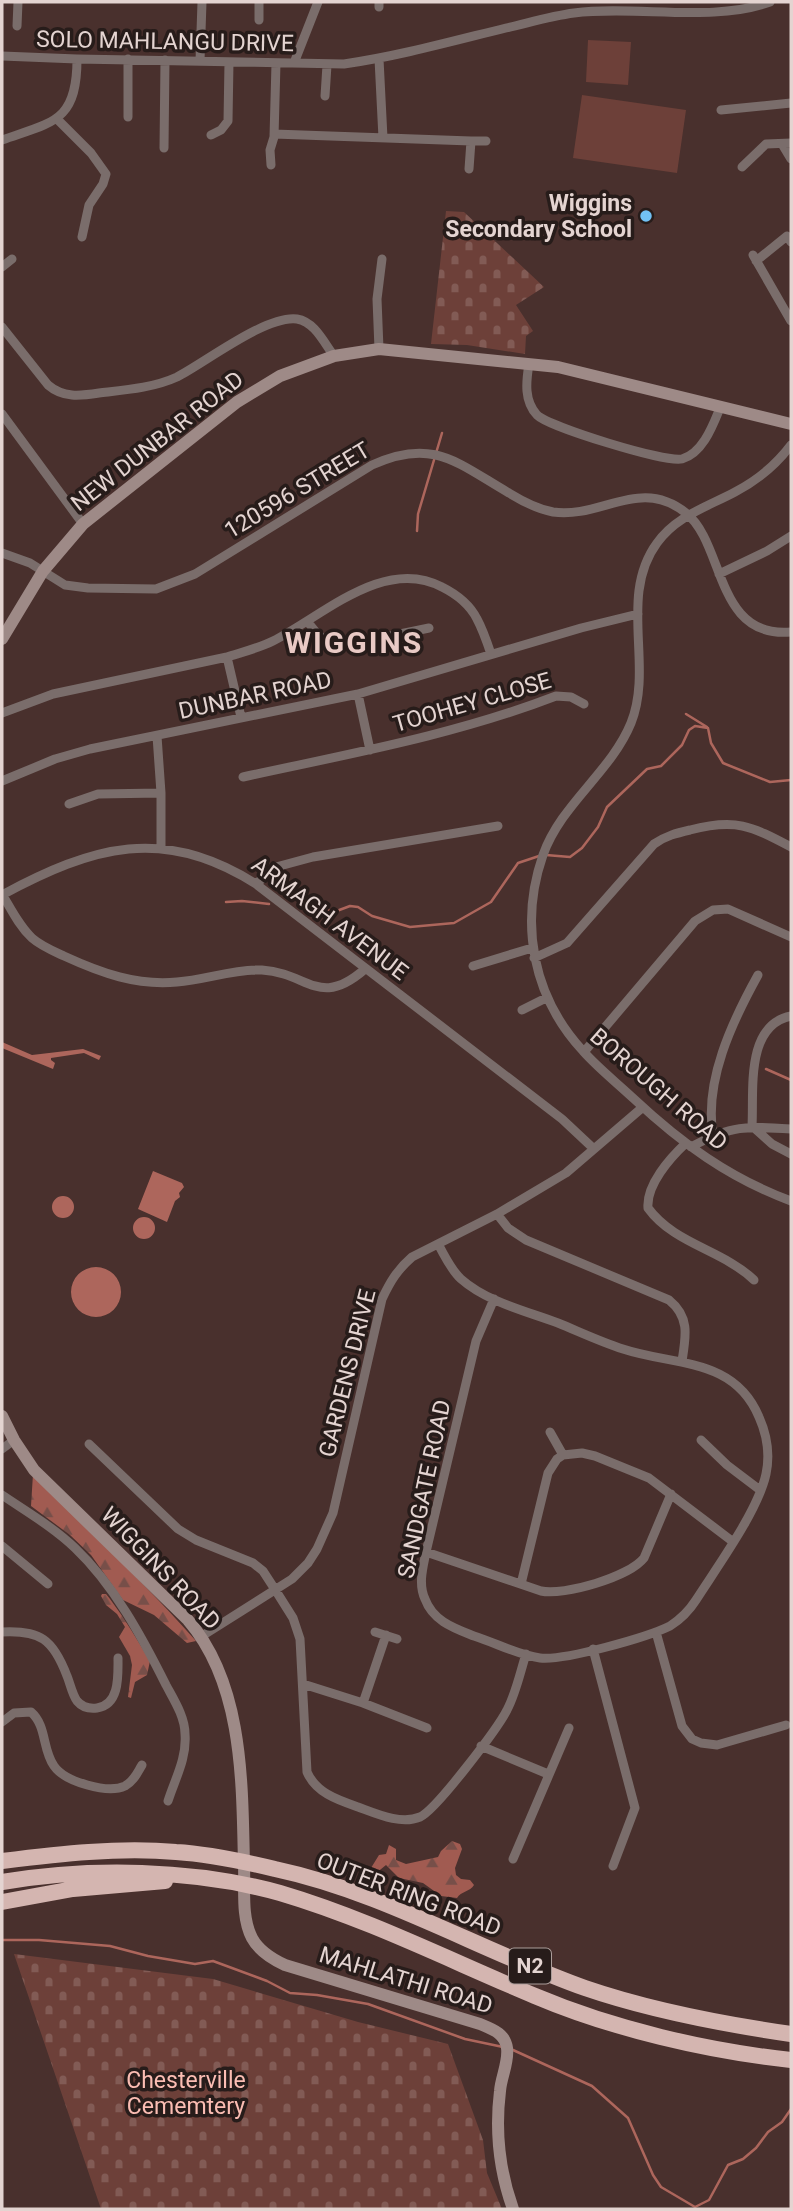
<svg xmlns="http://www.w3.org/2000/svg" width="793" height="2211" viewBox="0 0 793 2211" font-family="Roboto,sans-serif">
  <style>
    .forest { fill: url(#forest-firs) }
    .cemetery { fill: url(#cemetery-stones) }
    .pitch { fill: #6d4039 }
    .water { fill: #ad665c }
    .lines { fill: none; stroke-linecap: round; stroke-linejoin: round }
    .stream { stroke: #ad665c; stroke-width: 2.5 }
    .street { stroke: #7a6d6b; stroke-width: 9 }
    .secondary { stroke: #9e8a87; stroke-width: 12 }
    .highway { stroke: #d4b5b0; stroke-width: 16 }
    .poi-dot { fill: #72c1f5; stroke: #271c1a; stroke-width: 2.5 }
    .labels { text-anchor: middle; stroke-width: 7; stroke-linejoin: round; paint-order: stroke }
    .shield { fill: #271c1a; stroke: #ab9d9a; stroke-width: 2 }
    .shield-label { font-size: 21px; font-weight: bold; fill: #e4d4d1 }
    .street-label { font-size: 23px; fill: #e4d4d1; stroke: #271c1a }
    .poi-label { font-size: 23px; font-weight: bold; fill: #e4d4d1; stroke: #271c1a; text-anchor: end }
    .park-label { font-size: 23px; fill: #fbbdb3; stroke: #271c1a }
    .district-label { font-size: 30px; font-weight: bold; letter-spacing: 2px; fill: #e9cac5; stroke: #271c1a }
  </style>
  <defs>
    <pattern id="forest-firs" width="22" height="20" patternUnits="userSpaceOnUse" patternTransform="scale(1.75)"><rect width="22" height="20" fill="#a15b51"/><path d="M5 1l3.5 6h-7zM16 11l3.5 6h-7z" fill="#774f49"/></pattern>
    <pattern id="cemetery-stones" width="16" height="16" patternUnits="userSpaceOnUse" patternTransform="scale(1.75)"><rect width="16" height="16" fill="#6d4039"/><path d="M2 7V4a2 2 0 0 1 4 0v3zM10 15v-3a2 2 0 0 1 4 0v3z" fill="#825b55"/></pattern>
  </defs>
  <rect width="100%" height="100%" fill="#49302d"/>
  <path class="forest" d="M33,1474C87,1530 145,1583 196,1641L187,1643L154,1615L123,1600L91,1555L70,1535L31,1506Z
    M102,1594H106L110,1599C125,1619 138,1641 150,1661L147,1675L135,1682L131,1698L128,1697L132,1665L130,1656L119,1637L125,1627L117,1614L106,1605L101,1596Z
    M452,1841L460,1844L462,1849L455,1868L456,1875L461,1879L470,1880L474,1885C470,1892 461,1891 457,1898L441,1896L423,1883L399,1878L386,1865L375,1874L371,1868L379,1855L386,1854L389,1845L396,1849V1860L406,1864L438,1857L441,1851Z"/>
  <path class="cemetery" d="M446,211L464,212L544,287L516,305L533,331L526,336L525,354L467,345L431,344Z
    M14,1954L213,1979L358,2022L448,2044L483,2140L487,2173L502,2209H101Z"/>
  <path class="pitch" d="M588,40L631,42L628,85L586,82Z
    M582,95L686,110L677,173L573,158Z"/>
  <path class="water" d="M2,1042L32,1055L83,1049L101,1056L99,1060L84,1053L51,1058V1060L55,1063L53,1069L2,1048Z
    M153,1171L182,1183L184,1187L179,1193L180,1197L175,1201L167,1222L138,1209Z
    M52 1207a11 11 0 1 1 22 0a11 11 0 1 1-22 0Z
    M133 1228a11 11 0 1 1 22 0a11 11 0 1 1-22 0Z
    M71 1292a25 25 0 1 1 50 0a25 25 0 1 1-50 0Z"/>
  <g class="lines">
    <path class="stream" d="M417,531L418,514L442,433
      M686,714L707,727
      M546,855L570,857L582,848L598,827L607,807L647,769L661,766L682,745L689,730L695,726L708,728L711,743L723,763L770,782L791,780
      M226,902L242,901L269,904
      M314,907L334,912L350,906L358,907L372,916L410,927L454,923L491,902L518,863L539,856
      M766,1069L791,1080
      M2,1940H39L110,1946L148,1956L195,1964L213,1961L267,1981L290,1993L317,1995L368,2004L465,2039L503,2047
      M513,2050L592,2086L628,2118L653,2175L661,2187L695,2207L709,2200L728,2165L743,2159L756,2148L768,2132L782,2122L791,2109"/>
    <path class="street" d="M379,7V2
      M259,20V2
      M17,26L18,2
      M2,56L77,59L344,64C399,56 453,41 506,28C528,23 551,16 574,13C636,5 712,23 770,2
      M379,59L383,138
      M200,61L202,2
      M294,63L318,2
      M325,96L327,65
      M721,110L791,103
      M128,117V59
      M57,119L91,153L106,174L103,184L89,205L82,237
      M274,134L471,141L469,169
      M211,135L221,130L228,121L229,62
      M2,140C53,122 77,122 77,59
      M471,141H486
      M782,144L791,159
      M164,148L165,60
      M271,165L270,150L274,137L276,63
      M742,167L766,144L791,143
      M753,255L791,321
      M756,261L787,236L791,242
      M2,267L12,259
      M2,327L48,385C63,398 80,396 99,393C125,390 153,388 177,377C206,362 266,315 297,319C315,322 324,343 334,356
      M379,349L377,299L382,259
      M529,364C526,382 524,401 537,415C549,427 666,463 682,459C703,453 713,425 720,408
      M2,414L83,524
      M791,445C776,465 758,480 735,492C707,507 676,516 657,543C618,596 654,666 631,723C611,772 561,804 543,855C519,924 533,997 583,1051C598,1068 616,1082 633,1098C681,1143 729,1178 791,1201
      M2,553L30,563L65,585L88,588L156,589L195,574L372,465C433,437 457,463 509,493C522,501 537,509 553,512C601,519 640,476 686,513C725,544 715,639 791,632
      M719,574L767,551L791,536
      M308,622C317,635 326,643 342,646L429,628
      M227,657L241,717
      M358,694L370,750
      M2,713L53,694L227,657C243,652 259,648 273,641C323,616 384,556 442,587C456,594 470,605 477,619C483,630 487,642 491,654
      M157,736L161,793V848
      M243,777C348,754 455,735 556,696L571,697L584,704
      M2,781L55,759L90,749L358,694L581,628L638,614
      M69,804L98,794L161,793
      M256,884L276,867L313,857L498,826
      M2,894C11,909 19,926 32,938C41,946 53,951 64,956C101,973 137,986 177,982C205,980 234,969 262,970C309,973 319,1009 365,969
      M2,895C93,846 164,825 256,884L562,1119L594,1149
      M534,958L567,943L654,844C665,836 677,833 690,830C736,818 751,826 791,847
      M473,966L532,948
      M522,1010L546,998
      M791,1016C745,1025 754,1091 752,1126L772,1144L791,1154
      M584,1052L695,921L713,910L728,909L791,937
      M713,1135C704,1081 732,1022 758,975
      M686,1143C670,1158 646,1185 648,1208C674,1244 723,1250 754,1280
      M691,1147C731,1125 747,1126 791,1129
      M497,1214L508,1228L526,1240L669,1300C690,1317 686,1336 682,1361
      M438,1244C445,1256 451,1270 461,1279C487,1302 526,1311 558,1323C580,1332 601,1342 623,1349C674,1366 734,1357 759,1417C767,1435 770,1455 766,1474C758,1511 717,1567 696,1600C689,1611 681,1619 670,1626C648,1637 564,1661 540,1658C518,1655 496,1643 474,1636C454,1628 433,1621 425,1599C418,1584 423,1567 426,1552L476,1341L494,1299
      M550,1432L563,1455
      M701,1440L727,1465L760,1490
      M89,1444L178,1529L196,1540L253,1563L263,1571L276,1591L293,1618L300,1639L307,1772C316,1793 338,1800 358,1807C377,1814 401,1825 420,1817C436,1810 498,1728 507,1710C516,1693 520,1673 526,1654
      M2,1449L14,1440
      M2,1495C27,1512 53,1527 75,1548C114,1585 142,1637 166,1685C174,1700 185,1717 185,1734C187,1758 175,1779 168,1801
      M2,1546L48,1584
      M426,1552L541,1591C564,1596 629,1577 644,1558L671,1494
      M521,1584L548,1473L557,1459L563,1455L582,1453L595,1456L649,1478L732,1541
      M2,1632C40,1630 53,1639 67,1676C70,1683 72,1694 77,1701C82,1707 89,1709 97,1708C120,1705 118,1675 118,1658
      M375,1632L397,1639
      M656,1632L682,1726L692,1739L701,1743L717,1745L786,1725
      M202,1636L292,1579L308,1563L317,1549L333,1513L382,1299C390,1282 397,1270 412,1257L497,1214L566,1173L643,1107
      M593,1649L635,1808L613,1866
      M303,1684L363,1703L427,1728
      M363,1703L386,1635
      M2,1722L14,1713L31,1712C47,1726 42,1749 54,1766C65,1782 108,1794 125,1786C134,1781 137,1773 142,1765
      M481,1746L548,1774
      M513,1859L569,1728"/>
    <path class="secondary" d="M2,639L43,571L83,524L237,402L280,376L334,356L379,349L558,367L791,424
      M2,1416L14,1440L34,1470L188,1620C244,1685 242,1784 244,1865C245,1888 241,1917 252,1938C259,1951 272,1959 285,1965L480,2024C492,2029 505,2033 507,2048C509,2062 501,2077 500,2091C495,2132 499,2170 513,2209"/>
    <path class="highway" d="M2,1861C59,1854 118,1847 176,1852C209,1854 242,1861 275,1869C383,1892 481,1951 585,1988C652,2011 722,2024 791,2034
      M2,1882C90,1867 194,1869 280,1893C368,1919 451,1961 535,1996C613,2029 707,2051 791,2060
      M2,1902L73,1889L165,1881"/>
  </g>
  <circle class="poi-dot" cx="646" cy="216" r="7"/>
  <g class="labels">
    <rect class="shield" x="509" y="1948.5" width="42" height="35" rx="5"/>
    <g class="shield-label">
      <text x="530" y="1973">N2</text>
    </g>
    <g class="street-label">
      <text transform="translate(165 41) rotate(1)" y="8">SOLO MAHLANGU DRIVE</text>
      <text transform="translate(157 441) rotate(-38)" y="8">NEW DUNBAR ROAD</text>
      <text transform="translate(297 490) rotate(-31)" y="8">120596 STREET</text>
      <text transform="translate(255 695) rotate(-12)" y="8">DUNBAR ROAD</text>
      <text transform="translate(472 702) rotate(-16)" y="8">TOOHEY CLOSE</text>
      <text transform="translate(330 918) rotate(37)" y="8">ARMAGH AVENUE</text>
      <text transform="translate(659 1089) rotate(41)" y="8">BOROUGH ROAD</text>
      <text transform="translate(347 1373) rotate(-76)" y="8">GARDENS DRIVE</text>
      <text transform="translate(424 1489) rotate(-78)" y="8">SANDGATE ROAD</text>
      <text transform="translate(161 1568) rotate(46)" y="8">WIGGINS ROAD</text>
      <text transform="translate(409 1894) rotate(21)" y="8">OUTER RING ROAD</text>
      <text transform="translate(406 1980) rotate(17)" y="8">MAHLATHI ROAD</text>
    </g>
    <g class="poi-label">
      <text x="632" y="211">Wiggins<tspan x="632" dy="26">Secondary School</tspan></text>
    </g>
    <g class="park-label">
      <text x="186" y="2088">Chesterville<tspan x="186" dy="26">Cememtery</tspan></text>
    </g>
    <g class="district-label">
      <text x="354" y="653">WIGGINS</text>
    </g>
  </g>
  <rect width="793" height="2211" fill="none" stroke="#e4d4d1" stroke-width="7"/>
</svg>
